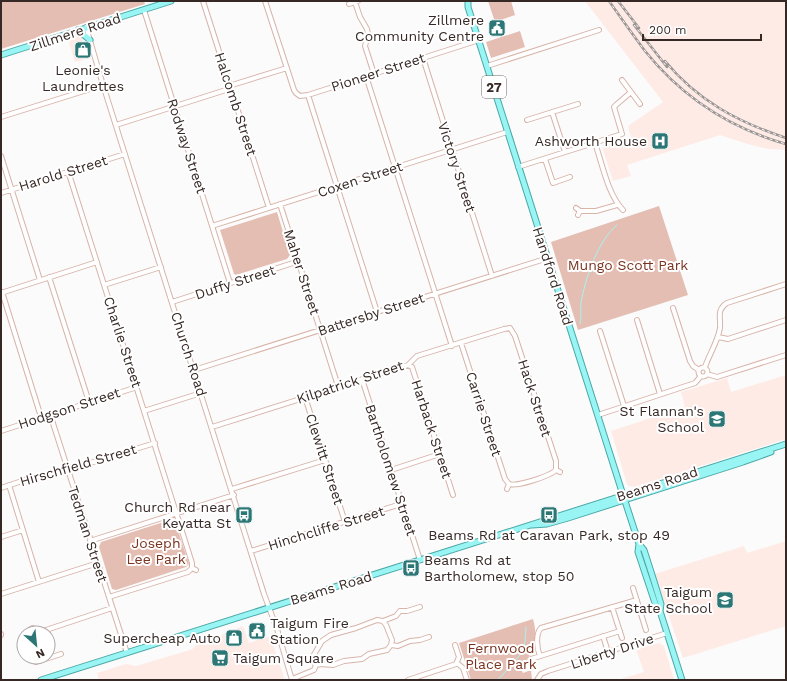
<svg xmlns="http://www.w3.org/2000/svg" width="787" height="681" viewBox="0 0 787 681" font-family="'Work Sans',sans-serif">
  <style>
    .built { fill: #feebe6 }
    .green { fill: #e5beb3 }
    .lines { fill: none; stroke-linecap: round; stroke-linejoin: round }
    .stream { stroke: #a8f3f3; stroke-width: 1 }
    .minor-casing { stroke: #d8b4a9; stroke-width: 6 }
    .major-casing { stroke: #4aa8a6; stroke-width: 7 }
    .minor { stroke: #fff; stroke-width: 4 }
    .major { stroke: #99f4f4; stroke-width: 5 }
    .rail-casing { stroke: #9b9492; stroke-width: 2.5 }
    .rail { stroke: #fff; stroke-width: 1; stroke-dasharray: 3; stroke-linecap: butt }
    .labels { text-anchor: middle; stroke-width: 4; stroke-linejoin: round; paint-order: stroke }
    .shield { fill: #fff; stroke: #726966; stroke-width: 1 }
    .shield-label { font-size: 13px; font-weight: bold; fill: #362925 }
    .poi-label { font-size: 14px; fill: #362925; stroke: #fff; text-anchor: end }
    .street-label { font-size: 14px; fill: #362925; stroke: #fff }
    .park-label { font-size: 14px; fill: #79331f; stroke: #fff }
  </style>
  <rect width="100%" height="100%" fill="#fbfbfb"/>
  <path class="built" d="M585,1H786V150L769,149L751,145L720,135L627,165L631,176L613,181L603,150L604,146L631,137L628,126L663,102Z
    M80,36L82,38L89,58L75,62L68,39Z
    M786,375V439L634,487L629,486L627,484L611,431L685,407L681,392L727,378L731,392Z
    M786,541V626L683,658L655,574L744,546L747,553Z
    M243,626L249,643L270,636L285,680H99L97,673L126,664L136,666L190,650L194,648L198,641L204,639L207,645L217,641L219,637L227,632Z
    M659,643L664,646L674,680H617L644,672L636,649Z"/>
  <path class="green" d="M1,1H144L145,4L1,49Z
    M488,1H511L515,15L495,22Z
    M520,31L525,47L491,58L486,42Z
    M659,206L688,295L578,330L551,242Z
    M277,212L290,255L287,259L236,275L234,274L220,230Z
    M170,520L175,522L189,564L186,567L116,590L112,589L99,547L101,542Z
    M533,619C539,640 533,652 521,669L523,673L531,670L532,680H471L459,643Z"/>
  <g class="lines">
    <path class="stream" d="M580,324C582,317 580,310 581,303C585,279 598,240 617,225
      M498,680L520,655L525,642L526,627"/>
    <defs>
      <path id="minor" d="M203,1L269,208
        M265,1L294,90L296,93L300,96L308,95L479,40
        M355,2L360,17L367,29L368,34L365,46L374,74
        M349,4L358,1
        M144,10L230,283
        M86,27L103,85L264,594L277,629L292,680
        M423,58L492,276
        M487,66L599,30
        M366,76L452,346
        M622,80L640,104
        M308,95L377,312
        M552,112L565,152
        M1,117L103,85
        M527,120L578,104
        M116,125L229,89L232,85L287,68
        M595,143C602,163 608,195 623,210
        M1,156L40,280
        M545,159L553,183L570,177
        M518,167L622,134L614,107L616,105L631,92
        M68,171L192,563V568L196,570
        M1,193L125,154
        M280,204L338,386
        M576,208L580,211L578,215
        M580,211H596L617,205
        M212,226L507,132
        M49,277L89,402
        M104,285L161,267
        M2,292L41,417
        M1,293L97,262
        M172,302L299,261
        M673,308L690,361L693,366L699,370
        M637,320L660,394
        M600,331L624,406
        M718,337L728,339L786,320
        M461,343L505,479L509,484
        M408,365L412,367L413,370L453,495
        M705,367C709,355 718,341 720,328C721,318 716,310 727,303L786,284
        M698.5 372a4.5 4.5 0 1 1 9 0a4.5 4.5 0 1 1-9 0Z
        M194,370L548,258
        M707,374L717,377L786,355
        M362,379L420,560
        M305,397L345,522
        M144,411L201,393
        M50,414L127,653
        M598,415L695,383L701,376
        M212,427L408,365L417,356L504,329L510,328L515,336L556,461V470
        M1,431L137,387
        M391,470L440,454
        M9,485L39,582
        M1,488L34,477L61,472L155,443
        M232,489L325,460
        M507,489L509,484C517,487 550,476 556,470L560,472
        M1,537L23,530
        M90,541L234,495
        M251,551L401,504
        M633,588L646,630
        M1,594L98,563
        M109,597L188,572L192,568
        M612,607L622,638
        M383,621L396,616L400,611H407L420,607
        M29,630L33,628L41,633
        M41,633L43,631L112,608
        M1,634V635
        M603,636L608,652
        M391,645L398,646L410,641L420,640L429,637
        M540,656C537,649 535,634 541,628L637,600
        M531,659L620,631
        M36,662L61,654
        M457,663L463,668L467,680
        M292,679L314,670L316,665L313,661L312,658L322,641L331,635L356,628L377,620L383,621L386,625L392,640L391,645L387,650L369,654L362,659L344,661L333,665L321,664L316,665
        M408,680L456,664L459,657L455,645
        M537,680L541,674L548,671L667,633"/>
      <path id="major" d="M468,1V7L623,495L639,544L644,550L653,578L661,604L660,611L682,680
        M78,30L90,40
        M1,55L171,1
        M532,525L547,524L568,518L743,462L771,452
        M639,544L638,552L656,606L660,611
        M41,680L786,444"/>
    </defs>
    <use href="#minor" class="minor-casing"/>
    <use href="#major" class="major-casing"/>
    <use href="#minor" class="minor"/>
    <use href="#major" class="major"/>
    <defs>
      <path id="rail" d="M609,1C621,18 633,35 645,51C682,97 730,128 786,144
        M618,1L639,28
        M634,25L667,67
        M665,61C698,101 738,122 786,138"/>
    </defs>
    <use href="#rail" class="rail-casing"/>
    <use href="#rail" class="rail"/>
  </g>
  <defs>
    <symbol id="civic-square" viewBox="-11 -11 22 22"><rect x="-9" y="-9" width="18" height="18" rx="4" fill="#2c7676" stroke="#fff"/><path d="M-.6-6.5H3V-4.5H.6V-3L4-1V1h2V6H-6V1h2V-1L-.6-3ZM-1.2 2.5V6h2.4V2.5Z" fill="#fff"/></symbol>
    <symbol id="shop-square" viewBox="-11 -11 22 22"><rect x="-9" y="-9" width="18" height="18" rx="4" fill="#2c7676" stroke="#fff"/><path d="M-5-2.5h2.3a2.7 3.5 0 0 1 5.4 0H5L5.5 6h-11ZM-1.5-2.5h3a1.5 2.3 0 0 0-3 0Z" fill="#fff"/></symbol>
    <symbol id="hospital-square" viewBox="-11 -11 22 22"><rect x="-9" y="-9" width="18" height="18" rx="4" fill="#2c7676" stroke="#fff"/><path d="M-5-5h3v3.5h4V-5h3V5h-3V1.5h-4V5h-3Z" fill="#fff"/></symbol>
    <symbol id="school-square" viewBox="-11 -11 22 22"><rect x="-9" y="-9" width="18" height="18" rx="4" fill="#2c7676" stroke="#fff"/><path d="M0-5L7-2L0 1L-7-2ZM-4 1L0 2.5L4 1V4Q0 6-4 4Z" fill="#fff"/></symbol>
    <symbol id="bus-square" viewBox="-11 -11 22 22"><rect x="-9" y="-9" width="18" height="18" rx="4" fill="#2c7676" stroke="#fff"/><path d="M-5-6H5V4H4V6H2V4H-2V6H-4V4H-5ZM-3.5-4V0h7V-4ZM-3.5 1.2v1.5H-2V1.2ZM2 1.2v1.5H3.5V1.2Z" fill="#fff"/></symbol>
    <symbol id="supermarket-square" viewBox="-11 -11 22 22"><rect x="-9" y="-9" width="18" height="18" rx="4" fill="#2c7676" stroke="#fff"/><path d="M-6-5.5h2.5l.6 2H6L4.5 2H-2.5L-4.4-4H-6ZM-1.5 3.2a1.3 1.3 0 1 0 .1 0ZM3 3.2a1.3 1.3 0 1 0 .1 0Z" fill="#fff"/></symbol>
  </defs>
  <g fill-rule="evenodd">
    <use href="#civic-square" x="487" y="18" width="20" height="20"/>
    <use href="#shop-square" x="73" y="40" width="20" height="20"/>
    <use href="#hospital-square" x="650" y="131" width="20" height="20"/>
    <use href="#school-square" x="707" y="409" width="20" height="20"/>
    <use href="#bus-square" x="234" y="505" width="20" height="20"/>
    <use href="#bus-square" x="539" y="505" width="20" height="20"/>
    <use href="#bus-square" x="401" y="558" width="20" height="20"/>
    <use href="#school-square" x="715" y="590" width="20" height="20"/>
    <use href="#civic-square" x="247" y="621" width="20" height="20"/>
    <use href="#shop-square" x="224" y="628" width="20" height="20"/>
    <use href="#supermarket-square" x="210" y="648" width="20" height="20"/>
  </g>
  <g class="labels">
    <rect class="shield" x="482" y="76" width="24" height="22" rx="3"/>
    <g class="shield-label">
      <text x="494" y="92">27</text>
    </g>
    <g class="poi-label">
      <text x="484" y="25">Zillmere<tspan x="484" dy="16">Community Centre</tspan></text>
      <text x="83" y="75" text-anchor="middle">Leonie's<tspan x="83" dy="16">Laundrettes</tspan></text>
      <text x="647" y="146">Ashworth House</text>
      <text x="704" y="416">St Flannan's<tspan x="704" dy="16">School</tspan></text>
      <text x="231" y="512">Church Rd near<tspan x="231" dy="16">Keyatta St</tspan></text>
      <text x="549" y="540" text-anchor="middle">Beams Rd at Caravan Park, stop 49</text>
      <text x="424" y="565" text-anchor="start">Beams Rd at<tspan x="424" dy="16">Bartholomew, stop 50</tspan></text>
      <text x="712" y="597">Taigum<tspan x="712" dy="16">State School</tspan></text>
      <text x="270" y="628" text-anchor="start">Taigum Fire<tspan x="270" dy="16">Station</tspan></text>
      <text x="221" y="643">Supercheap Auto</text>
      <text x="233" y="663" text-anchor="start">Taigum Square</text>
    </g>
    <g class="street-label">
      <text transform="translate(75 32) rotate(-18)" y="5">Zillmere Road</text>
      <text transform="translate(378 72) rotate(-18)" y="5">Pioneer Street</text>
      <text transform="translate(236 104) rotate(72)" y="5">Halcomb Street</text>
      <text transform="translate(187 146) rotate(72)" y="5">Rodway Street</text>
      <text transform="translate(457 167) rotate(72)" y="5">Victory Street</text>
      <text transform="translate(63 173) rotate(-17)" y="5">Harold Street</text>
      <text transform="translate(360 179) rotate(-18)" y="5">Coxen Street</text>
      <text transform="translate(302 272) rotate(72)" y="5">Maher Street</text>
      <text transform="translate(553 276) rotate(72)" y="5">Handford Road</text>
      <text transform="translate(235 282) rotate(-18)" y="5">Duffy Street</text>
      <text transform="translate(371 314) rotate(-18)" y="5">Battersby Street</text>
      <text transform="translate(123 342) rotate(72)" y="5">Charlie Street</text>
      <text transform="translate(189 354) rotate(72)" y="5">Church Road</text>
      <text transform="translate(350 382) rotate(-18)" y="5">Kilpatrick Street</text>
      <text transform="translate(535 398) rotate(72)" y="5">Hack Street</text>
      <text transform="translate(69 408) rotate(-18)" y="5">Hodgson Street</text>
      <text transform="translate(484 414) rotate(72)" y="5">Carrie Street</text>
      <text transform="translate(432 429) rotate(72)" y="5">Harback Street</text>
      <text transform="translate(325 459) rotate(72)" y="5">Clewitt Street</text>
      <text transform="translate(78 465) rotate(-16)" y="5">Hirschfield Street</text>
      <text transform="translate(391 470) rotate(72)" y="5">Bartholomew Street</text>
      <text transform="translate(657 484) rotate(-18)" y="5">Beams Road</text>
      <text transform="translate(326 528) rotate(-17)" y="5">Hinchcliffe Street</text>
      <text transform="translate(88 534) rotate(72)" y="5">Tedman Street</text>
      <text transform="translate(331 588) rotate(-17)" y="5">Beams Road</text>
      <text transform="translate(612 651) rotate(-18)" y="5">Liberty Drive</text>
    </g>
    <g class="park-label">
      <text x="628" y="270">Mungo Scott Park</text>
      <text x="156" y="548">Joseph<tspan x="156" dy="16">Lee Park</tspan></text>
      <text x="501" y="653">Fernwood<tspan x="501" dy="16">Place Park</tspan></text>
    </g>
  </g>
  <rect width="787" height="681" fill="none" stroke="#362925" stroke-width="4"/>
  <g transform="translate(36 645) rotate(153)"><circle r="19" fill="#ffffff" stroke="#afa9a8"/>
  <path d="M0-3L7 15L0 10L-7 15Z" fill="#2c7676"/>
  <text y="-6" font-size="11" font-weight="bold" text-anchor="middle" fill="#362925">N</text>
  </g>
  <path d="M643 34v6h118v-6" fill="none" stroke="#362925" stroke-width="2"/>
  <text x="649" y="34" font-size="12" fill="#362925" stroke="#ffffff" stroke-width="3" paint-order="stroke">200 m</text>
</svg>
